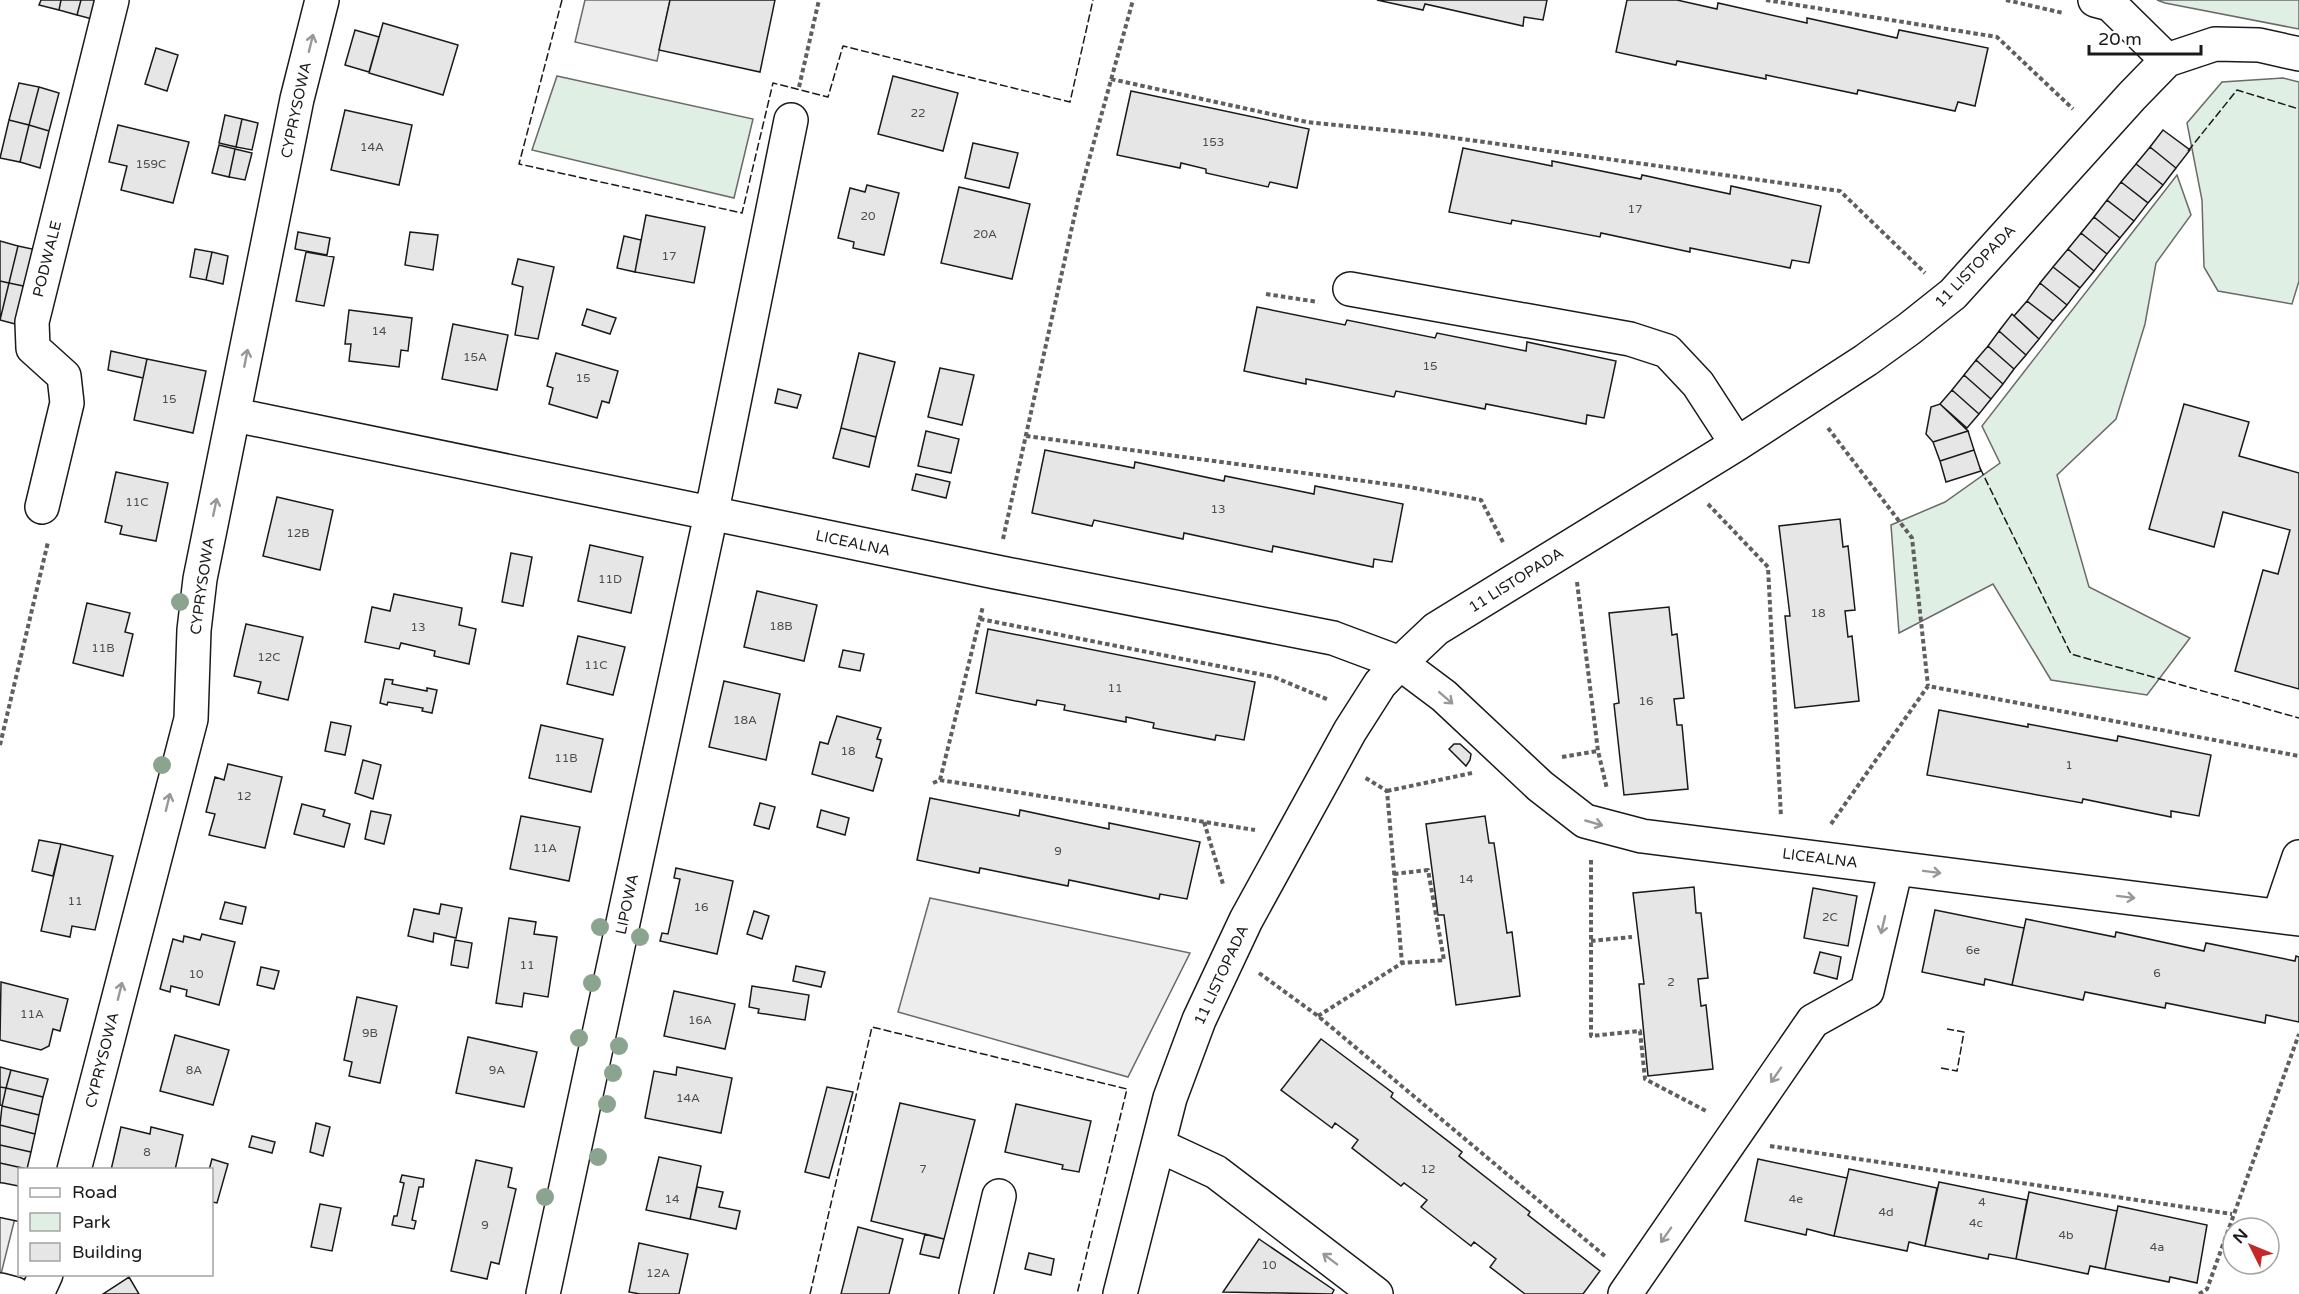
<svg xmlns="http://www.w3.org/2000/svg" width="2299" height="1294" viewBox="0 0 2299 1294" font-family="'Varela Round',sans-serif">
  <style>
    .green { fill: #e0efe3; stroke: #6a6a6a; stroke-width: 1.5 }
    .parking { fill: #ededed; stroke: #6a6a6a; stroke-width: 1.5 }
    .building { fill: #e6e6e6; stroke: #1a1a1a; stroke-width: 1.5 }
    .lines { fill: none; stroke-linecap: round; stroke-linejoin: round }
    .minor-casing { stroke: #1a1a1a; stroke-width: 36 }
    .path { stroke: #5f5f5f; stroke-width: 4; stroke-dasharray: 4.5 3; stroke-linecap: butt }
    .minor { stroke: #fff; stroke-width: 33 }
    .fence { stroke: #1a1a1a; stroke-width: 1.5; stroke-dasharray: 8 3; stroke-linecap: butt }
    .tree { fill: #8aa48f }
    .oneway { stroke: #989898 }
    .labels { text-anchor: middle; stroke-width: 4.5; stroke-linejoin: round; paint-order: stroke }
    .number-label { font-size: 12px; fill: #4d4d4d }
    .street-label { font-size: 15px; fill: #1a1a1a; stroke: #fff }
  </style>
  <rect width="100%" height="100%" fill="#fff"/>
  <path class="green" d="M2157,0H2299V29L2165,3Z
    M557,76L753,119L734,198L532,150Z
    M2283,78L2299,82V281L2292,304L2218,291L2204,267L2202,200L2187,123L2222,82Z
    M2177,175L2191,215L2156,263L2145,324L2116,419L2057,475L2089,587L2190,638L2147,695L2051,680L1993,584L1899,633L1891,525L1945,502L2000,463L1982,426Z"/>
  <path class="parking" d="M585,0H670L657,61L575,42Z
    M930,898L1190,953L1128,1077L898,1012Z
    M0,1215L15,1218L1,1274H0Z"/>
  <path class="building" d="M41,0H61L59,10L39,5Z
    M61,0H81L77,15L59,10Z
    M81,0H101L96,20L77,15Z
    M670,0H775L760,72L659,50Z
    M1377,0H1547L1543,20L1524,17L1523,26L1425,4L1423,10Z
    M1627,0H1677L1717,9L1718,3L1807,23V18L1897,38L1899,30L1988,48L1975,106L1958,102L1955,111L1858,90L1857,94L1766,75V79L1677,61L1676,65L1616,52Z
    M383,23L458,45L443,95L369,73Z
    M355,30L379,37L369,72L345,65Z
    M156,48L178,55L167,91L145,84Z
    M893,76L958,93L943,151L878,134Z
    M19,83L39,87L29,125L9,120Z
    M39,87L59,93L49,131L29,125Z
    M1131,91L1309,129L1297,188L1270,182L1268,187L1206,173V169L1181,163L1180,168L1117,155Z
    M345,110L412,125L399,185L331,170Z
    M225,115L242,119L236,147L219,143Z
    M242,119L258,123L252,150L236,147Z
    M9,120L29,125L20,162L0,158Z
    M29,125L49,131L40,168L20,162Z
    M118,125L189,142L173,203L121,190L127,166L109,162Z
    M2163,130L2190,150L2176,168L2150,147Z
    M973,143L1018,153L1009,188L965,178Z
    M219,145L235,149L229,177L212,173Z
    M2150,147L2176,168L2163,185L2136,164Z
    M1463,148L1552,166V161L1641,179L1642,175L1730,194L1731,186L1821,206L1809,263L1792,260L1790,268L1690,248V252L1601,233L1600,237L1512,220L1511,224L1449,212Z
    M235,149L252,153L245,180L229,177Z
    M2136,164L2163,185L2148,203L2121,182Z
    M2121,182L2148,203L2134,221L2107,200Z
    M867,185L899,193L884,255L853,248L854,242L838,238L850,188L865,192Z
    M959,187L1030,204L1012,279L941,263Z
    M2107,200L2134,221L2120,238L2094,217Z
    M646,215L705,227L694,283L635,272Z
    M2094,217L2120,238L2107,254L2081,233Z
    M298,232L330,238L327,255L295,249Z
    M410,232L438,235L433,270L405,265Z
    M2081,233L2107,254L2094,271L2068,249Z
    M624,236L641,240L635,272L617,268Z
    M0,241L18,246L9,283L0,281Z
    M18,246L37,250L28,287L9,283Z
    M195,249L212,252L206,280L190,277Z
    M2068,249L2094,271L2080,288L2053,267Z
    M212,252L228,256L223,284L206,280Z
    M306,252L334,257L324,306L296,301Z
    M518,259L554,267L538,339L515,335L523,287L512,284Z
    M2053,267L2080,288L2067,305L2040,283Z
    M0,281L9,283L0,320Z
    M9,283L28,287L19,325L0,320Z
    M2040,283L2067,305L2053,321L2027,301Z
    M2027,301L2053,321L2039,339L2014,316Z
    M1257,307L1345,325L1347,320L1435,338L1437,333L1526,351L1527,342L1616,361L1604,418L1587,415L1586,424L1486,404L1485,409L1396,391L1394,397L1306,379V384L1244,371Z
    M587,309L616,318L610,334L582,325Z
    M349,310L412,318L408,351L401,350L399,367L349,361L351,344H345Z
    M2012,314L2039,339L2026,355L1999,331Z
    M453,324L508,335L497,390L442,379Z
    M1999,331L2026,355L2014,369L1988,346Z
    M1988,346L2014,369L2003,384L1976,360Z
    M111,351L147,359L143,378L108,370Z
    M556,353L618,371L609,403L602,401L597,418L549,404L553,388L547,386Z
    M859,353L895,362L876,437L841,428Z
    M147,359L206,371L193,433L134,420Z
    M1976,360L2003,384L1991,399L1964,375Z
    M940,368L974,375L962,425L928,417Z
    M1964,375L1991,399L1979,414L1952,390Z
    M778,389L801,395L797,408L775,403Z
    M1952,390L1979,414L1967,428L1940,404Z
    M1940,404L1968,431L1933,442L1926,434L1931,407Z
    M2184,404L2249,422L2239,456L2299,473V689L2235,671L2263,570L2278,574L2290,530L2223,512L2214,547L2149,529Z
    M841,428L876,437L869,467L833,458Z
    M926,431L959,439L951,473L918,466Z
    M1968,431L1974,450L1940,461L1933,442Z
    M1045,450L1134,468L1135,462L1224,481L1225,476L1314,494L1315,486L1403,504L1392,562L1374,559L1373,567L1273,546L1272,552L1184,533L1183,539L1094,520L1092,526L1032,513Z
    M1974,450L1981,471L1946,482L1940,461Z
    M116,472L168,483L156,541L120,534L122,526L105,522Z
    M916,474L950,482L946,498L912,490Z
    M277,497L333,510L320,570L263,556Z
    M1840,519L1843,547L1848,546L1855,610L1845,611L1848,637L1852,636L1859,701L1795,708L1785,616H1790L1779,526Z
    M590,545L643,557L631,613L578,601Z
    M511,553L532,557L523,606L502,602Z
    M757,591L817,605L804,661L744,647Z
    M394,594L462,608L459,625L476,629L469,664L434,656L435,651L401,643L399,649L365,642L372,607L390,611Z
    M87,603L130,613L125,632L133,634L123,676L73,663Z
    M1669,607L1672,635L1677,634L1684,698L1674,699L1677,725H1682L1688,789L1624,795L1614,704L1619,703L1609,613Z
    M246,624L303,637L288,700L258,693L261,682L234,676Z
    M988,629L1255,682L1244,740L1216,735L1215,740L1153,728L1154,723L1126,717V722L1064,710L1065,705L1037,700L1036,705L976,693Z
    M578,636L625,647L613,695L567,684Z
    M843,650L864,654L860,671L839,667Z
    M385,679L393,680L392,684L427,691V688L437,690L432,713L422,711L423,708L388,702L387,705L380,703Z
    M724,681L780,694L766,760L709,747Z
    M1939,710L2028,727V724L2117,741L2118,736L2211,755L2199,816L2171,811V817L2083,799L2082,803L1927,775Z
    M837,716L881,728L877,739L881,740L876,757L882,759L873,791L812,774L820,742L828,744Z
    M331,722L351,726L345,755L325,751Z
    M541,725L603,739L591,792L529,778Z
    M1454,744H1460L1471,754L1470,760L1466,766L1449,749Z
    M363,760L381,765L373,799L355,793Z
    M228,764L282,777L265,848L209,835L215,814L206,812L215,777L224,780Z
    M930,798L1019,816L1020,810L1109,829V823L1200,842L1187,899L1160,894L1159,899L1069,880L1068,886L980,868L979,873L917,860Z
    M760,803L775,807L769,829L754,825Z
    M302,804L325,810L323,816L350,824L344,847L294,834Z
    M821,810L849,818L845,835L817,827Z
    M371,811L391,815L384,844L365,839Z
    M521,816L580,827L569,881L510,869Z
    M1485,816L1489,843H1494L1507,933L1512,932L1520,996L1456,1005L1444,915H1438L1426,824Z
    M39,840L61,844L53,876L32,871Z
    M61,844L113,856L95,930L72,926L70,937L41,931Z
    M676,868L733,881L717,954L660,941L662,933L668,934L680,879L674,878Z
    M1694,887L1696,913H1701L1708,978L1698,979L1701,1006L1706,1005L1713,1069L1648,1076L1639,984H1644L1633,893Z
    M1813,888L1857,896L1848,946L1804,938Z
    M225,902L246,907L242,924L220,919Z
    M441,904L462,908L456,938L434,933L433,942L408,936L414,909L439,914Z
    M1935,910L2024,928L2012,985L1985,979L1984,985L1922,972Z
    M754,911L769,916L762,939L747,934Z
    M509,918L536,922L534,934L557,937L548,997L524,993L522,1007L496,1003Z
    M2026,919L2115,937L2116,932L2204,951L2206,943L2295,961L2296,956L2299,957V1022L2266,1015L2265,1023L2166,1003L2165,1008L2085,992L2083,1000L2012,985Z
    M202,934L235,942L219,1005L186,996L187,990L171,986L170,992L160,989L173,939L183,942L184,936L200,940Z
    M455,940L472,943L468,968L451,965Z
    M1820,952L1841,957L1837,979L1814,973Z
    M796,966L825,972L821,987L793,981Z
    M261,967L279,971L274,989L257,985Z
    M1,982L68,999L60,1031L53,1029L49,1046L41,1050L0,1040Z
    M752,986L809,995L805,1020L758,1013L759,1009L749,1007Z
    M674,991L735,1004L725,1049L664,1036Z
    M357,997L397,1006L380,1083L349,1076L352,1062L344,1060Z
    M175,1035L229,1050L213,1105L160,1091Z
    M468,1037L537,1052L524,1107L456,1093Z
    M1321,1039L1393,1093L1391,1097L1462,1152L1459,1156L1530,1212L1528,1215L1600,1271L1583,1294H1525L1490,1267L1496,1259L1474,1242L1471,1246L1421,1207L1427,1200L1404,1183L1401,1186L1352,1148L1358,1140L1335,1123L1332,1128L1281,1090Z
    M0,1067L11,1070L6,1088L0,1087Z
    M677,1067L732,1078L721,1133L645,1118L654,1071L676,1075Z
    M11,1070L48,1079L43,1097L6,1088Z
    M0,1087L6,1088L2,1106L0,1105Z
    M827,1087L853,1092L829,1178L805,1172Z
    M6,1088L43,1097L39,1115L2,1106Z
    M900,1103L975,1120L944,1239L871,1221Z
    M1016,1104L1091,1121L1079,1172L1062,1169L1063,1165L1005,1152Z
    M2,1106L39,1115L35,1134L0,1125Z
    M316,1123L330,1127L323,1156L310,1152Z
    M0,1125L35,1134L31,1152L0,1145Z
    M121,1127L150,1134L151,1127L183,1135L175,1170H111Z
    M252,1136L275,1142L272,1153L249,1147Z
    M0,1145L31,1152L27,1169L0,1163Z
    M659,1157L701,1166L690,1219L646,1210Z
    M212,1159L228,1164L217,1203L212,1202V1170H209Z
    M1758,1159L1847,1178L1834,1236L1807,1229L1806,1235L1745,1221Z
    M476,1160L512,1168L508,1187L516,1189L499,1264L491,1262L487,1279L451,1271Z
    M0,1163L27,1169L20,1170V1188L0,1184Z
    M1849,1169L1937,1188L1925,1246L1909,1242L1907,1251L1834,1236Z
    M402,1175L424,1179L423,1187H419L412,1220L416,1221L414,1229L392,1225L394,1216H397L404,1183L400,1182Z
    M1939,1182L2027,1200L2016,1259L1989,1254L1988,1259L1925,1246Z
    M697,1187L723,1192L719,1207L740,1211L736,1229L690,1219Z
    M2029,1192L2117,1211L2105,1269L2090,1266L2088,1274L2016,1259Z
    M320,1204L341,1208L332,1251L311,1247Z
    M2118,1206L2207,1225L2197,1283L2170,1277L2169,1282L2105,1269Z
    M858,1227L903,1239L889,1294H841Z
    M925,1234L944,1239L939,1258L920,1254Z
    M1259,1239L1334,1290L1332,1294L1223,1292Z
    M639,1243L688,1254L679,1294H640L629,1292Z
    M1029,1253L1054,1259L1051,1275L1025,1269Z
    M129,1277L139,1294H103Z"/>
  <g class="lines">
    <defs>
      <path id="minor" d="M2095,0L2110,4L2167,60
        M1350,289L1630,339L1667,351L1698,384L1737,444
        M235,415L996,572L1333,638L1400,663L1444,696L1540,786L1585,821L1642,836L2299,919
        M42,507L67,403L64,376L33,348L32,322L112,0
        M2279,916L2299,857
        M1158,1145L1216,1172L1376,1294
        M74,1170L191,719L194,630L200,579L297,99L322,0
        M0,1200L20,1204
        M0,1290L15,1294
        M37,1294L46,1274
        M543,1294L716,491L791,120
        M976,1294L999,1196
        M1120,1294L1170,1098L1199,1020L1246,920L1350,731L1380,684L1400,663L1436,629L1737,444L1866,360L1909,329L1953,294L2132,96L2167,60L2215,44L2259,45L2299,54
        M1625,1294L1813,1021L1867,991L1896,868"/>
    </defs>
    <use href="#minor" class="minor-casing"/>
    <path class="path" d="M1766,0L1997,37L2073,109
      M2006,0L2063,13
      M1111,79L1307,122L1426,134L1840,191L1925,273
      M799,87L819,0
      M1266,294L1318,302
      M1828,428L1912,538L1928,686
      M1026,436L1409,487L1481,500L1504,544
      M1708,504L1768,567L1781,817
      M1003,539L1078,200L1133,0
      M1577,582L1598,751L1607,789
      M980,619L1274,677L1329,700
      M0,745L48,542
      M1562,757L1598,751
      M940,780L983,606
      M933,783L940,780L1255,830
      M1387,791L1472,773
      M1204,822L1223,884
      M1831,824L1928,686L2299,756
      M1591,860V1036L1640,1031L1645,1079L1706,1111
      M1394,874L1428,870L1444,960L1402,963
      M1591,941L1632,937
      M1259,973L1318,1016L1606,1257
      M1318,1016L1402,963L1387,791L1364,777
      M1770,1146L2232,1214
      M2199,1294L2207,1289L2299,1034"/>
    <use href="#minor" class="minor"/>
    <path class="fence" d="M562,0L519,164L742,213L773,83L828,97L843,46L1070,102L1093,0
      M2188,151L2237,90L2299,109
      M1980,468L2071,654L2299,718
      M1941,1068L1957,1071L1964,1032L1947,1029
      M810,1294L872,1027L1127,1089L1077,1294"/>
  </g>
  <g class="tree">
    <circle cx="180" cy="602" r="9"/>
    <circle cx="162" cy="765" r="9"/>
    <circle cx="600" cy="927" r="9"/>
    <circle cx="640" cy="937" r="9"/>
    <circle cx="592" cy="983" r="9"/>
    <circle cx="579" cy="1038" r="9"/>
    <circle cx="619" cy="1046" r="9"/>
    <circle cx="613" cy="1073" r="9"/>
    <circle cx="607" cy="1104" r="9"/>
    <circle cx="598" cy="1157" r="9"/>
    <circle cx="545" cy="1197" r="9"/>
  </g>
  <defs><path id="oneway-shaft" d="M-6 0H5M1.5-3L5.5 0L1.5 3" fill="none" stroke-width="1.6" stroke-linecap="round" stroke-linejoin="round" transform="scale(1.5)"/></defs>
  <g class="oneway">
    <use href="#oneway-shaft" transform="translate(311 43) rotate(-76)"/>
    <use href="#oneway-shaft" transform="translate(246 358) rotate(-79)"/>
    <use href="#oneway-shaft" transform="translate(215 507) rotate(-78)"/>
    <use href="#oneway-shaft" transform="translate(1446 698) rotate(41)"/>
    <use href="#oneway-shaft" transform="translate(168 802) rotate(-76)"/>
    <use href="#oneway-shaft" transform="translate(1594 823) rotate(16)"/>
    <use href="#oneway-shaft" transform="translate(1932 872) rotate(7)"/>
    <use href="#oneway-shaft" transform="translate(2126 897) rotate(7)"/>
    <use href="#oneway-shaft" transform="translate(1883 925) rotate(103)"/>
    <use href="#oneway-shaft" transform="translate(120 991) rotate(-76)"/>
    <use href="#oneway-shaft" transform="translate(1776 1075) rotate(125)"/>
    <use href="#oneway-shaft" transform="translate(1666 1235) rotate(125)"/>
    <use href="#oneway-shaft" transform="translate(1330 1259) rotate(-143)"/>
  </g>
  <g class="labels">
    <g class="number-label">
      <text x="918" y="117">22</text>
      <text x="1213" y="146">153</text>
      <text x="372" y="151">14A</text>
      <text x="151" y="168">159C</text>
      <text x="1635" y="213">17</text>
      <text x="868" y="220">20</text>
      <text x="985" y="238">20A</text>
      <text x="669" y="260">17</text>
      <text x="379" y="335">14</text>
      <text x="475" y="361">15A</text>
      <text x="1430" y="370">15</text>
      <text x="583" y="382">15</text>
      <text x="169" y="403">15</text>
      <text x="137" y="506">11C</text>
      <text x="1218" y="513">13</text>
      <text x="298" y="537">12B</text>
      <text x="610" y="583">11D</text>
      <text x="1818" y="617">18</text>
      <text x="781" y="630">18B</text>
      <text x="418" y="631">13</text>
      <text x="103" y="652">11B</text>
      <text x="269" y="661">12C</text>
      <text x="596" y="669">11C</text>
      <text x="1115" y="692">11</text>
      <text x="1646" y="705">16</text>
      <text x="745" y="724">18A</text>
      <text x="848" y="755">18</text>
      <text x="566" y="762">11B</text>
      <text x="2069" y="769">1</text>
      <text x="244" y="800">12</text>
      <text x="545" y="852">11A</text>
      <text x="1058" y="855">9</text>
      <text x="1466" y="883">14</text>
      <text x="75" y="905">11</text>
      <text x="701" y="911">16</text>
      <text x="1830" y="921">2C</text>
      <text x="1973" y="954">6e</text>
      <text x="527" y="969">11</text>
      <text x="2157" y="977">6</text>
      <text x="196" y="978">10</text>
      <text x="1671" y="986">2</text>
      <text x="32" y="1018">11A</text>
      <text x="700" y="1024">16A</text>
      <text x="370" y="1037">9B</text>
      <text x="194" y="1074">8A</text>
      <text x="497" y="1074">9A</text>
      <text x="688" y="1102">14A</text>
      <text x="147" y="1156">8</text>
      <text x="923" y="1173">7</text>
      <text x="1428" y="1173">12</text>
      <text x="672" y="1203">14</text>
      <text x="1796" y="1203">4e</text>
      <text x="1982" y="1206">4</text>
      <text x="1886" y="1216">4d</text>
      <text x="1976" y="1227">4c</text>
      <text x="485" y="1229">9</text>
      <text x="2066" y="1239">4b</text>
      <text x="2157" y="1251">4a</text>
      <text x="1269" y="1269">10</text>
      <text x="658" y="1277">12A</text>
    </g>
    <g class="street-label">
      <text transform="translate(296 110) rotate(-78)" y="5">CYPRYSOWA</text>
      <text transform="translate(47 259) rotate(-76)" y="5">PODWALE</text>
      <text transform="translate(1975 266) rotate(-46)" y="5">11 LISTOPADA</text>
      <text transform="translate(853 543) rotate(12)" y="5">LICEALNA</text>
      <text transform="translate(1516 580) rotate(-32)" y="5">11 LISTOPADA</text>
      <text transform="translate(202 586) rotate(-82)" y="5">CYPRYSOWA</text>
      <text transform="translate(1820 858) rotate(7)" y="5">LICEALNA</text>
      <text transform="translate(627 904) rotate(-78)" y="5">LIPOWA</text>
      <text transform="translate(1221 975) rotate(-65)" y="5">11 LISTOPADA</text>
      <text transform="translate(102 1060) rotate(-76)" y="5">CYPRYSOWA</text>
    </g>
  </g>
  <rect x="18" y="1168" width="195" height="108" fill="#ffffff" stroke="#a3a3a3" stroke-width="1.5"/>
  <rect x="30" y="1188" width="30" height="9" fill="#ffffff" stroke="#a3a3a3" stroke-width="1.5"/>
  <text x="72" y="1198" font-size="18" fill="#1a1a1a">Road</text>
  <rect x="30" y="1213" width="30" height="18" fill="#e0efe3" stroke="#a3a3a3" stroke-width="1.5"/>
  <text x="72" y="1228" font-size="18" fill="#1a1a1a">Park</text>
  <rect x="30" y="1243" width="30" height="18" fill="#e6e6e6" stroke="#a3a3a3" stroke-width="1.5"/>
  <text x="72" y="1258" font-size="18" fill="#1a1a1a">Building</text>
  <g transform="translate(2251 1246) rotate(313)"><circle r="28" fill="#ffffff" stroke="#a3a3a3" stroke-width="1.5"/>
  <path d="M0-4.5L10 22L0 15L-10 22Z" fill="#c62828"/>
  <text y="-9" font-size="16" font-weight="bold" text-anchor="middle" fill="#1a1a1a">N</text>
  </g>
  <path d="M2089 45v9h112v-9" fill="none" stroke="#1a1a1a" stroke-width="3"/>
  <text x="2098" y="45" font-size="18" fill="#1a1a1a" stroke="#ffffff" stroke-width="4.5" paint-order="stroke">20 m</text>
</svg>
